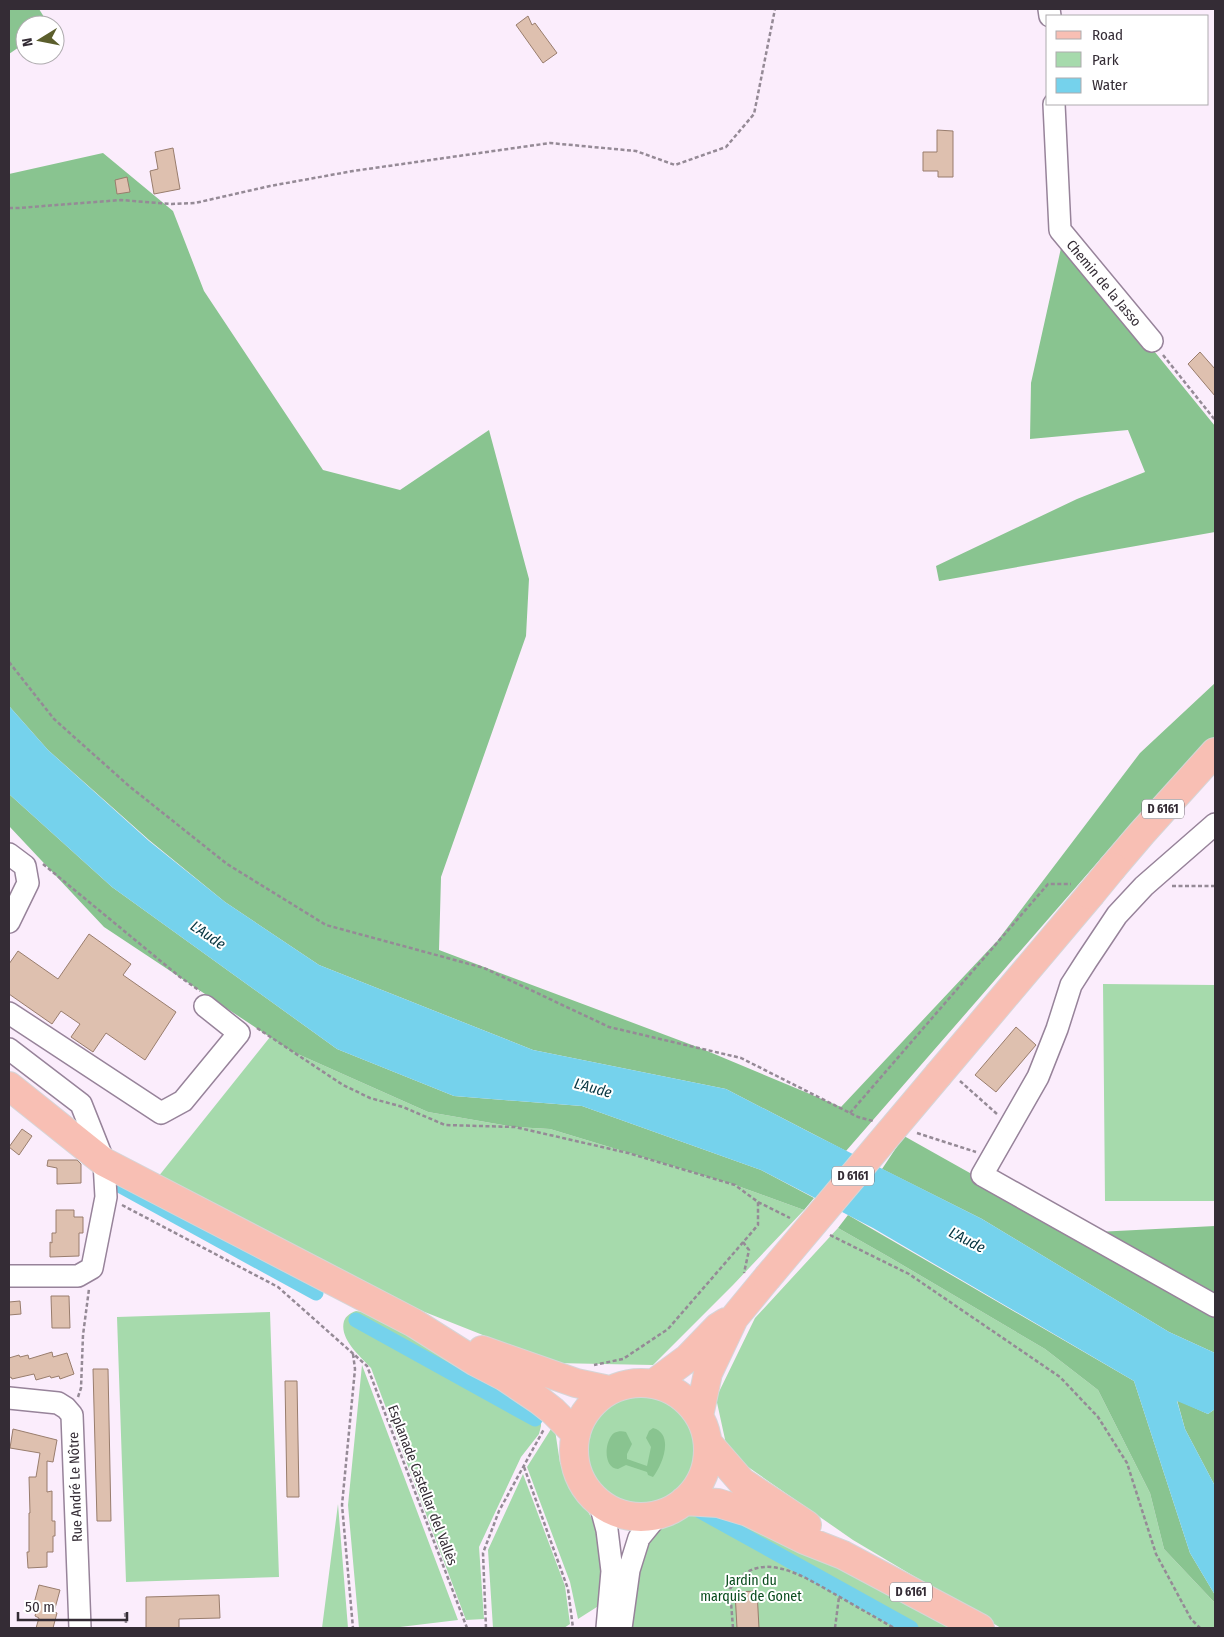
<svg xmlns="http://www.w3.org/2000/svg" width="1224" height="1637" viewBox="0 0 1224 1637" font-family="'Fira Sans Condensed',sans-serif">
  <style>
    .green { fill: #a6daac }
    .forest { fill: #89c490 }
    .water { fill: #75d2ec }
    .lines { fill: none; stroke-linecap: round; stroke-linejoin: round }
    .canal { stroke: #75d2ec; stroke-width: 15 }
    .building { fill: #dec0af; stroke: #997d6d }
    .minor-casing { stroke: #97839a; stroke-width: 24 }
    .major-casing { stroke: #d6d5d7; stroke-width: 30 }
    .path { stroke: #958a96; stroke-width: 2.5; stroke-dasharray: 4 2.5; stroke-linecap: butt }
    .minor { stroke: #fff; stroke-width: 21 }
    .major { stroke: #f8bfb4; stroke-width: 28 }
    .major-bridge-casing { stroke: #d6d5d7; stroke-width: 30; stroke-linecap: butt }
    .major-bridge { stroke: #f8bfb4; stroke-width: 28 }
    .labels { text-anchor: middle; stroke-width: 4; stroke-linejoin: round; paint-order: stroke }
    .shield { fill: #fff; stroke: #716b72; stroke-width: 1 }
    .shield-label { font-size: 12px; font-weight: bold; fill: #342c35 }
    .street-label { font-size: 14px; fill: #342c35; stroke: #fff }
    .park-label { font-size: 14px; fill: #084c1c; stroke: #fff }
    .water-label { font-size: 15px; font-style: italic; fill: #073540; stroke: #fff }
  </style>
  <rect width="100%" height="100%" fill="#fbedfc"/>
  <path class="green" d="M1103,984L1215,985V1201H1105Z
    M270,1037L291,1051L428,1112L515,1127L550,1129L735,1185L804,1210L733,1285L653,1365L554,1363L402,1303L158,1177Z
    M838,1228L889,1257L1045,1349L1098,1390L1150,1493L1164,1549L1215,1603V1628H1001L853,1540L728,1453L716,1398L755,1318Z
    M356,1311L363,1312L430,1343L541,1416V1426L539,1434L521,1457L479,1547L484,1619L466,1620L371,1368C360,1356 339,1339 344,1321C346,1316 350,1313 356,1311Z
    M270,1312L279,1577L126,1582L117,1317Z
    M362,1365L458,1620L400,1627V1628H359L348,1505Z
    M585 1448a57 57 0 1 1 114 0a57 57 0 1 1-114 0Z
    M551,1429L555,1430L560,1463L595,1524L601,1548L600,1605L578,1619L570,1582L527,1467Z
    M523,1474L565,1586L570,1624L564,1628H493L488,1550Z
    M338,1504L348,1628H322Z
    M681,1513L744,1515L960,1628H629L634,1583L648,1534L661,1522Z"/>
  <path class="forest" d="M9,9H39L49,25H25V43L9,54Z
    M103,153L173,211L204,291L323,470L400,490L489,430L529,579L526,636L441,877L439,950L700,1048L841,1107L998,940L1140,753L1215,683V742L1137,817L846,1151L726,1089L533,1050L319,965L225,902L149,840L48,750L9,706V174Z
    M1063,239L1215,426V532L939,581L936,566L1077,499L1145,472L1128,430L1030,439L1031,383Z
    M9,794L112,887L337,1049L454,1096L582,1106L761,1170L814,1198L804,1210L735,1185L550,1129L515,1127L428,1112L291,1051L104,927L9,826Z
    M904,1136L1077,1233L1215,1226V1353L1169,1332L982,1219L882,1169Z
    M848,1215L1134,1381L1190,1553L1215,1595V1603L1164,1549L1150,1493L1098,1390L1045,1349L889,1257L838,1228Z
    M1177,1400L1208,1414L1215,1409V1486L1185,1429Z
    M653,1428C675,1434 662,1466 653,1477L648,1475L647,1472L626,1465L618,1469C603,1468 604,1441 614,1433C618,1431 622,1431 626,1432L632,1444L627,1454V1459L647,1466L651,1447L646,1438L649,1431Z"/>
  <path class="water" d="M9,706L48,750L149,841L225,902L319,965L533,1050L726,1089L813,1134L982,1219L1169,1332L1215,1353V1409L1208,1414L1177,1401L1185,1429L1215,1486V1595L1190,1553L1134,1381L873,1228L761,1170L582,1106L454,1096L337,1049L112,887L9,794Z"/>
  <g class="lines">
    <path class="canal" d="M119,1185L316,1293
      M356,1320L535,1419
      M700,1511L911,1628"/>
  </g>
  <path class="building" d="M528,16L532,25L535,23L557,53L543,63L516,25Z
    M937,130L953,131V177H938V171H923V152H937Z
    M173,148L180,189L154,194L150,171L158,169L155,152Z
    M127,177L130,192L117,194L115,180Z
    M1200,352L1215,369V396L1188,364Z
    M89,934L131,964L123,975L176,1012L145,1060L106,1033L93,1052L71,1037L80,1024L61,1011L52,1024L9,994V964L18,951L58,979Z
    M1016,1027L1036,1045L996,1092L975,1075Z
    M22,1129L32,1136L19,1155L9,1147Z
    M48,1160H77L81,1164V1183L57,1184V1168L47,1166Z
    M56,1210H74V1217H83V1233H79V1256L50,1257V1242L52,1243V1233H56Z
    M51,1296H69L70,1328H52Z
    M20,1301L21,1314L9,1315V1302Z
    M52,1352L53,1357L67,1353L74,1374L60,1379L59,1376L51,1378L50,1376L36,1380L34,1374L12,1379L11,1377L9,1378V1358L19,1355L20,1357L28,1355L29,1359Z
    M93,1369H108L111,1521H97Z
    M285,1381H297L299,1497H287Z
    M13,1429L57,1440L53,1462L47,1461V1492L52,1491V1521H55V1536H53V1552H47V1567L28,1568L27,1552H29V1513H30L29,1477H36L40,1453L10,1448Z
    M39,1585L60,1590L54,1612L57,1613L53,1628H36L39,1618L35,1616L37,1608L33,1607Z
    M757,1591L759,1628H737L735,1592Z
    M219,1595L220,1618L179,1619V1628H146V1597Z"/>
  <g class="lines">
    <defs>
      <path id="minor" d="M1049,9L1050,16
        M1054,104L1060,230L1152,341
        M1215,824L1144,886L1117,915L1087,960L1071,985L1057,1029L1038,1077L982,1175L1215,1306
        M9,854L25,866L28,883L9,922
        M9,1013L161,1113L183,1101L239,1033L205,1006
        M9,1049L81,1104L104,1162L106,1197L92,1268L78,1276H9
        M9,1398L58,1403L66,1408L72,1415L80,1628
        M600,1504L607,1530L612,1571L607,1628
        M621,1628L629,1570L639,1538L657,1516"/>
      <path id="major" d="M1113,867L1142,833L1215,752
        M939,1074L1090,895
        M9,1086L104,1162L414,1323L476,1362L505,1377L539,1400L553,1411L576,1434
        M482,1350L576,1383L609,1390
        M574 1450a67 67 0 1 1 134 0a67 67 0 1 1-134 0Z
        M653,1384L688,1358L718,1327L726,1322
        M699,1416L708,1373L734,1318L767,1278
        M708,1443L742,1482L807,1525
        M684,1501L718,1503L748,1512L805,1540L843,1555L980,1628"/>
    </defs>
    <use href="#minor" class="minor-casing"/>
    <use href="#major" class="major-casing"/>
    <path class="path" d="M9,208H18L121,200L172,204L195,203L270,186L353,171L550,143L636,151L675,165L726,147L754,114L775,9
      M1163,355L1215,420
      M9,662L54,719L129,786L227,864L326,925L484,968L609,1027L741,1058L858,1117L873,1121
      M43,864L180,977L200,991
      M1172,886H1215
      M257,1028L343,1085L370,1098L403,1107L445,1125L515,1127L628,1153L735,1185L758,1202V1225L668,1329L623,1359L594,1365
      M960,1081L997,1114
      M850,1113L1048,884H1071
      M917,1133L976,1152
      M758,1202L790,1218
      M122,1205L278,1287L367,1366L467,1628
      M830,1235L909,1274L1060,1377L1098,1417L1127,1463L1156,1554L1191,1619L1200,1628
      M743,1242L749,1250L744,1273
      M353,1354L355,1369L342,1505L353,1628
      M78,1397L81,1388L83,1335L89,1289
      M524,1467L568,1589L573,1628
      M125,1613L126,1623
      M486,1628L483,1553L499,1511L544,1429
      M733,1628L730,1589C759,1545 804,1577 838,1596C857,1607 875,1617 894,1628
      M835,1628L839,1597"/>
    <use href="#minor" class="minor"/>
    <use href="#major" class="major"/>
    <defs>
      <path id="major-bridge" d="M1090,895L1113,867
        M767,1278L939,1074"/>
    </defs>
    <use href="#major-bridge" class="major-bridge-casing"/>
    <use href="#major-bridge" class="major-bridge"/>
  </g>
  <g class="labels">
    <g class="shield">
      <rect x="1142" y="799.5" width="42" height="19" rx="4"/>
      <rect x="832" y="1166.5" width="42" height="19" rx="4"/>
      <rect x="890" y="1582.5" width="42" height="19" rx="4"/>
    </g>
    <g class="shield-label">
      <text x="1163" y="813">D 6161</text>
      <text x="853" y="1180">D 6161</text>
      <text x="911" y="1596">D 6161</text>
    </g>
    <g class="street-label">
      <text transform="translate(1104 283) rotate(50)" y="5">Chemin de la Jasso</text>
      <text transform="translate(423 1485) rotate(69)" y="5">Esplanade Castellar del Vallès</text>
      <text transform="translate(75 1487) rotate(-92)" y="5">Rue André Le Nôtre</text>
    </g>
    <g class="park-label">
      <text x="751" y="1585">Jardin du<tspan x="751" dy="16">marquis de Gonet</tspan></text>
    </g>
    <g class="water-label">
      <text transform="translate(208 935) rotate(34)" y="5">L'Aude</text>
      <text transform="translate(593 1088) rotate(15)" y="5">L'Aude</text>
      <text transform="translate(967 1240) rotate(27)" y="5">L'Aude</text>
    </g>
  </g>
  <rect width="1224" height="1637" fill="none" stroke="#342c35" stroke-width="20"/>
  <rect x="1046" y="15" width="162" height="90" fill="#ffffff" stroke="#aeabae"/>
  <rect x="1056" y="31" width="25" height="8" fill="#f8bfb4" stroke="#aeabae"/>
  <text x="1092" y="40" font-size="15" fill="#342c35">Road</text>
  <rect x="1056" y="52" width="25" height="15" fill="#a6daac" stroke="#aeabae"/>
  <text x="1092" y="65" font-size="15" fill="#342c35">Park</text>
  <rect x="1056" y="78" width="25" height="15" fill="#75d2ec" stroke="#aeabae"/>
  <text x="1092" y="90" font-size="15" fill="#342c35">Water</text>
  <g transform="translate(40 40) rotate(260)"><circle r="24" fill="#ffffff" stroke="#aeabae"/>
  <path d="M0-4L9 19L0 12L-9 19Z" fill="#5b5e2c"/>
  <text y="-8" font-size="14" font-weight="bold" text-anchor="middle" fill="#342c35">N</text>
  </g>
  <path d="M18 1612v8h109v-8" fill="none" stroke="#342c35" stroke-width="2.5"/>
  <text x="25" y="1612" font-size="15" fill="#342c35" stroke="#ffffff" stroke-width="4" paint-order="stroke">50 m</text>
</svg>
